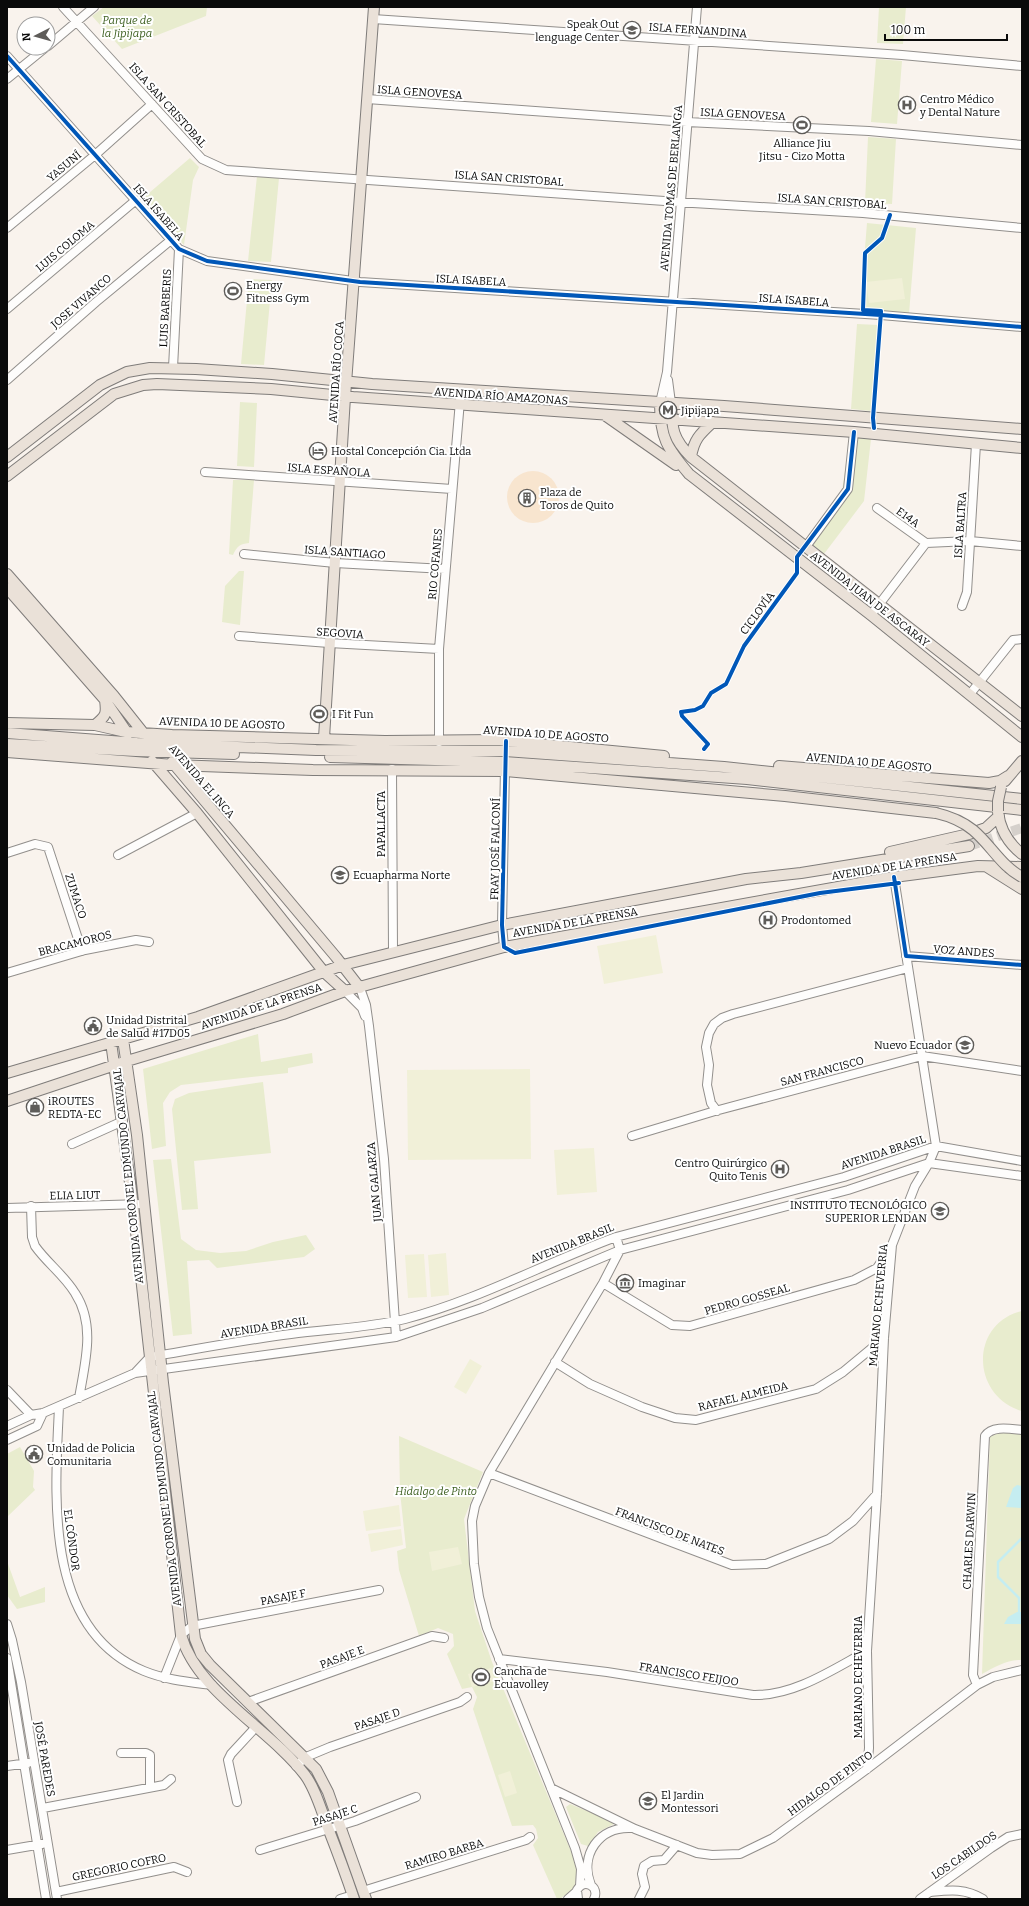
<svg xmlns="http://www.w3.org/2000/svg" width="1029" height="1906" viewBox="0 0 1029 1906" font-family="Bitter,serif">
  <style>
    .green { fill: #e8ecce }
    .sand { fill: #f8e5cf }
    .pitch { fill: #f1f0d8 }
    .water { fill: #c5edf1 }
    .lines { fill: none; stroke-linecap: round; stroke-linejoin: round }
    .stream { stroke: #c5edf1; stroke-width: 2.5 }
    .major-tunnel { stroke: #d5d0cb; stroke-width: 10; stroke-dasharray: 10 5; stroke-linecap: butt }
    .minor-casing { stroke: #928f8c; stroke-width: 10 }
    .major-casing { stroke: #7f7c7a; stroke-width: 12 }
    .minor { stroke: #fefdfc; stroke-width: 8 }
    .major { stroke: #eae1d8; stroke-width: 10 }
    .major-bridge-casing { stroke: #7f7c7a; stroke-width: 12; stroke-linecap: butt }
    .major-bridge { stroke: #eae1d8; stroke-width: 10 }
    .cycleway-casing { stroke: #fff; stroke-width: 6 }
    .cycleway { stroke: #0057b8; stroke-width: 4 }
    .labels { text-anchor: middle; stroke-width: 4; stroke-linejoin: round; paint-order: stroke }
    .park-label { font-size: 11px; font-style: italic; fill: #3b5e1e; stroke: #fff }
    .poi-label { font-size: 11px; fill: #0a0a0a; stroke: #fff; text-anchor: start }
    .street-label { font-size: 11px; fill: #0a0a0a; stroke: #fff }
  </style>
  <rect width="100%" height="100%" fill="#f9f3ed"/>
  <path class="green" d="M104,7H207L206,16L122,49L92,16Z
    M879,7H906L903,44L877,43Z
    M876,59L902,61L897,124L871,122Z
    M868,137L896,139L892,204L865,203Z
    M190,158L199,167L193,180L184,245L142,199Z
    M257,176L279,178L271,262L248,261Z
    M867,223L916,228L909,314L860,310Z
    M249,279L272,280L264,365L241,364Z
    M857,324L878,325L871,411L851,409Z
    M240,402L257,403L254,467L237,466Z
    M850,437L871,439L864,501L824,554L807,540L842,491Z
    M233,480H254L249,543C240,544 237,546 233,555L229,554Z
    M239,571H244L240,625L222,622L225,586Z
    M258,1034L261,1062L312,1053L313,1063L288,1068V1073L181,1085L170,1092L163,1103L166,1146L152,1149L143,1069Z
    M263,1082L271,1153L194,1161L198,1209L182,1210L172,1109L175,1099L189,1093Z
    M171,1159L181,1239L196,1250L220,1253L246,1251L273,1242L306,1235L315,1249L304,1257L217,1268L209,1260L187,1261L192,1334L173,1336L153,1160Z
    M1022,1311V1411C971,1396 969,1324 1022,1311Z
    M1000,1432L1022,1433V1660C1009,1659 994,1667 982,1674L990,1437Z
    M399,1436L483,1472L464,1519L475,1611L492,1662L578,1868L574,1888L560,1899H557L533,1845L538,1838L536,1829L533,1825L512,1826L473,1709L477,1697L472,1687L462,1689L447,1654L454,1646L453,1634L438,1628L419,1636L399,1570L397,1551L406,1548L400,1492Z
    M20,1447L34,1471L33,1487L35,1490L7,1517V1454Z
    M7,1561L20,1597L45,1587V1602L17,1609L7,1595Z
    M570,1804L616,1823L598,1832L588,1846L581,1844L566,1807Z"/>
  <path class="sand" d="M507 497a26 26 0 1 1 52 0a26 26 0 1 1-52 0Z"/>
  <path class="pitch" d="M902,278L905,299L869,303L866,282Z
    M656,935L663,973L604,984L597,946Z
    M530,1069L531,1159L408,1160L407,1070Z
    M594,1148L597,1192L557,1195L554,1150Z
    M446,1253L449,1295L431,1297L428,1255Z
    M424,1254L427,1297L408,1298L405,1255Z
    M470,1359L482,1366L466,1394L454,1387Z
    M399,1505L401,1526L366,1531L363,1511Z
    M401,1529L403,1545L371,1552L368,1534Z
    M458,1547L462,1564L432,1571L429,1552Z
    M491,1668L495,1681L472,1687L468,1674Z
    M510,1771L517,1793L505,1797L498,1775Z"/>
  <path class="water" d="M1017,1485L1022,1486V1508L1006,1507L1013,1488Z
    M1017,1612H1022V1624H1004L1008,1617Z"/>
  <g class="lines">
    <path class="stream" d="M1019,1612V1598L998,1577V1562L1022,1538"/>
    <path class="major-tunnel" d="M969,846L1022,828"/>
    <defs>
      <path id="minor" d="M63,7L202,159L226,170L693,203L863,213L1022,228
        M373,19L902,55L1022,66
        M48,46L94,7
        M7,56L179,249L207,261L360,282L881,315L1022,327
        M7,79L45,48
        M367,99L687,122L869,131L1022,145
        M7,228L95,155L152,104
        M7,309L136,200
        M173,368L179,249
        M7,380L96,302L171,240
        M668,380L671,403
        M660,403L667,372L697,7
        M205,472L452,489
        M877,508L926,543
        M805,548L848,489L854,432
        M244,554L335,563L445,569
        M962,606L967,592L976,444
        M871,615L926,543L970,541L1022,546
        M239,636L329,643L439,649
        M970,694L1013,640L1022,639
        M439,742V649L461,389
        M392,769L393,952
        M7,853L35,844L48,847L82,951
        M118,855L197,813
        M504,947L502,925L505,767
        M906,956L1022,965
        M7,973L85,950L136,940L149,942
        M360,988L366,1005L369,1026L384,1159L396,1337
        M345,991L362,1008L365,1016
        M717,1111L711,1103L707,1085L709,1065L706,1047L709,1033L714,1024L722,1018L733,1014L908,968
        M632,1136L715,1111L922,1056L1022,1071
        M72,1144L123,1121
        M31,1206L32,1237L35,1246C47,1263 64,1275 75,1293C96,1325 85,1363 79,1398
        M7,1208L143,1204
        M603,1283L672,1325L690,1326L854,1280L877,1268L891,1247
        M555,1362L590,1384L642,1407L675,1418L696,1420L816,1389L843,1372L884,1338
        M135,1373L150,1357C197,1349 244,1340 291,1334C328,1329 368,1328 405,1319C478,1300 545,1263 616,1237L844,1177L936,1146L1022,1161
        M7,1390L31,1415
        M59,1407C55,1496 43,1629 144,1671C166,1680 189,1682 212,1685
        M7,1426L31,1415L43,1413L135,1373L396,1337L482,1308L620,1250L848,1190L929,1163L1022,1176
        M7,1440L37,1426L43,1413
        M489,1473L732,1565L766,1564L829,1539L853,1521L877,1494
        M7,1624L12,1640L21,1682L57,1899
        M7,1658L46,1899
        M499,1659L607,1672L753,1695C794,1696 832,1670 867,1651
        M164,1678L181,1635L192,1626L379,1590
        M977,1685L973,1675L985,1436C992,1425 1011,1429 1022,1430
        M248,1702L432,1636L444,1638
        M121,1753H146L150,1755V1787
        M7,1766L28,1763
        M296,1766L306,1757L330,1747L460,1702L467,1697
        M867,1769L869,1748L867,1651L877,1494L884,1338L892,1245L915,1186L929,1163L936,1146L894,877
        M551,1788L635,1829L697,1853L712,1855L740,1854L773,1838L867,1769L977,1685L993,1677L1022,1670
        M237,1802L228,1760L231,1754L256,1727
        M43,1808L164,1785L171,1779
        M7,1850L42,1844
        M260,1850L355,1821L416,1797
        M591,1885C579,1855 599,1826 632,1828
        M580,1886L581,1869L575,1848L487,1628L479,1597L474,1564L472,1521L475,1506L489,1473L603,1283L620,1250L616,1237
        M363,1891L526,1840L530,1837
        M56,1892L174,1867L187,1872
        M930,1892C950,1890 965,1888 983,1899
        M340,1899L353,1895
        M568,1899L576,1892
        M578,1899L577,1890C584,1878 600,1886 594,1899
        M639,1899L645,1887L642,1874L644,1866L652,1861L664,1860L677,1845
        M920,1899L991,1848L1008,1837L1022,1834"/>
      <path id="major" d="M660,403C660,438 667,448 689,474L871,615L1022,737
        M671,403C672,428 672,438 691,457L1022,716
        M606,416L676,465
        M7,457L100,385L127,372L150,368L196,369L272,374L372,384L724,406L1022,429
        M691,457C694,439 700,434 713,422
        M7,476L114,394L143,385L157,384L271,389L353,397L854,432L1022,448
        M7,574L114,696L145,735
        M7,588L105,700L128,734
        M7,723L95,725L126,732L172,735L385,741L498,740L664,756
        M95,725C106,716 107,714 105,700
        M7,733L137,743L316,750L505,751L724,767L1022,799
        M324,738L345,397L374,7
        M7,744L136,751L234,754
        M7,752L174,765L313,770L505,771L785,796L936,813
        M330,757L505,762L747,779L1022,810
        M152,761L197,813L324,972L345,991
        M172,762L336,957L360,988
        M779,766L989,783L1000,781L1008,776
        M1005,781L1022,761
        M998,812C1000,829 1008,843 1022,854
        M890,852L969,834L986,828L999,816
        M987,867L1022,889
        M123,1039L137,1135L163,1383L195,1639L201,1654L210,1665L316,1769L328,1792L366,1899
        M111,1042L133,1205L181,1635C197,1692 269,1728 305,1775C316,1790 321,1810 328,1828C337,1851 346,1875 354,1899
        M7,1073L198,1017L343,965L502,925L746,879L801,873L969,846
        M7,1101L127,1061L283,1014L345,991L504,947L894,877L978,866L1022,867"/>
    </defs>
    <use href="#minor" class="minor-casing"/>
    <use href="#major" class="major-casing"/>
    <use href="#minor" class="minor"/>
    <use href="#major" class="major"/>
    <defs>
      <path id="major-bridge" d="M998,811V801L1001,787
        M936,813C949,816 962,821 973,830C991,845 1001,866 1022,877"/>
    </defs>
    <use href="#major-bridge" class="major-bridge-casing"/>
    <use href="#major-bridge" class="major-bridge"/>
    <defs>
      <path id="cycleway" d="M7,56L179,249L207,261L360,282L881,315L1022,327
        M874,428L873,418L881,312V311L863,310L865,253L882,238L890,215
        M506,741L502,925L504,947L515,953L820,893L899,883
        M704,749L708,744L682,716L681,712L695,710L703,706L711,693L726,684L744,646L797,573V557L848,489L854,432
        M894,877L906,956L1022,965"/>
    </defs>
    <use href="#cycleway" class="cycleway-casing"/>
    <use href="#cycleway" class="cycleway"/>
  </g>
  <defs>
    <symbol id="school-ring" viewBox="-11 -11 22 22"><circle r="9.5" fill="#fff" stroke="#5e5c59" stroke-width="1.5"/><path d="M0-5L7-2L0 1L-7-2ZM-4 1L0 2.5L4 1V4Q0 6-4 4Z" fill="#5e5c59"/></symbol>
    <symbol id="hospital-ring" viewBox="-11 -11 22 22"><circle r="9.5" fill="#fff" stroke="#5e5c59" stroke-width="1.5"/><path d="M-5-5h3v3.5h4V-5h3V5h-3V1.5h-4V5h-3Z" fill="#5e5c59"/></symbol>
    <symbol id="stadium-ring" viewBox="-11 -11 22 22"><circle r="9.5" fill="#fff" stroke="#5e5c59" stroke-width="1.5"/><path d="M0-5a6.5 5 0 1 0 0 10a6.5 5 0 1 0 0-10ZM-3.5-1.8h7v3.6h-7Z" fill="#5e5c59"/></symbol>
    <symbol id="metro-ring" viewBox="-11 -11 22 22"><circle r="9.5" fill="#fff" stroke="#5e5c59" stroke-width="1.5"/><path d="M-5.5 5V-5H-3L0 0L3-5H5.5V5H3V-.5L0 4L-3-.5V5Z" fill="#5e5c59"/></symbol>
    <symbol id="hotel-ring" viewBox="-11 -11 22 22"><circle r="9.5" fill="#fff" stroke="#5e5c59" stroke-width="1.5"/><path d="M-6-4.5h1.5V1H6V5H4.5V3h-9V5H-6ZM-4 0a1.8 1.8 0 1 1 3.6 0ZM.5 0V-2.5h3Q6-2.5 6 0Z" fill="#5e5c59"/></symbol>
    <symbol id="building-ring" viewBox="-11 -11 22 22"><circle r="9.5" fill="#fff" stroke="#5e5c59" stroke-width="1.5"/><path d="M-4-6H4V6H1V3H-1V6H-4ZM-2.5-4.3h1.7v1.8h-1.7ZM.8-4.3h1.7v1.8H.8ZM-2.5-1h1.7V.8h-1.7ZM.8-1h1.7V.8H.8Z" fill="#5e5c59"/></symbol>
    <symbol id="university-ring" viewBox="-11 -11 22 22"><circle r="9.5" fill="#fff" stroke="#5e5c59" stroke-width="1.5"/><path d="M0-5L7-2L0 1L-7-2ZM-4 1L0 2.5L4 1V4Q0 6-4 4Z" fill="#5e5c59"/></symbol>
    <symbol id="civic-ring" viewBox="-11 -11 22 22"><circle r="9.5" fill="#fff" stroke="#5e5c59" stroke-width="1.5"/><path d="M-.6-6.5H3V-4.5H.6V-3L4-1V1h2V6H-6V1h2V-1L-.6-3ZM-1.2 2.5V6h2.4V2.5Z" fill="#5e5c59"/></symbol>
    <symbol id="shop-ring" viewBox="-11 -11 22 22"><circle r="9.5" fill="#fff" stroke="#5e5c59" stroke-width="1.5"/><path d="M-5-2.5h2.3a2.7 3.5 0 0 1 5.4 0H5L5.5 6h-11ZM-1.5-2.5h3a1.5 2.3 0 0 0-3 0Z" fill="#5e5c59"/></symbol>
    <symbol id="museum-ring" viewBox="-11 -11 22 22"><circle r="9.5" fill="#fff" stroke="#5e5c59" stroke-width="1.5"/><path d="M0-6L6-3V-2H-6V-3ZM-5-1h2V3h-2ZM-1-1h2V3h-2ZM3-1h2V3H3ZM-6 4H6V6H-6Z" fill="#5e5c59"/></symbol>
  </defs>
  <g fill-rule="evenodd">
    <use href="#school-ring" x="622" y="20" width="20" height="20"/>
    <use href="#hospital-ring" x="897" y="95" width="20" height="20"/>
    <use href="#stadium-ring" x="792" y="115" width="20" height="20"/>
    <use href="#stadium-ring" x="223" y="281" width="20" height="20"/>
    <use href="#metro-ring" x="658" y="400" width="20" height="20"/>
    <use href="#hotel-ring" x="308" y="441" width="20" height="20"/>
    <use href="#building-ring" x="517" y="488" width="20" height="20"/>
    <use href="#stadium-ring" x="309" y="704" width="20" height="20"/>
    <use href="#university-ring" x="330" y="865" width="20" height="20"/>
    <use href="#hospital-ring" x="758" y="910" width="20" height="20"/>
    <use href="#civic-ring" x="83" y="1016" width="20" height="20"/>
    <use href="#university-ring" x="955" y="1035" width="20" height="20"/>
    <use href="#shop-ring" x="25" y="1097" width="20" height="20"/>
    <use href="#hospital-ring" x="770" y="1159" width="20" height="20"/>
    <use href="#university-ring" x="930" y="1201" width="20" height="20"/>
    <use href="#museum-ring" x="615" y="1273" width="20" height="20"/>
    <use href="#civic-ring" x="24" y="1444" width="20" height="20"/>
    <use href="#stadium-ring" x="471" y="1667" width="20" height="20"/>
    <use href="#school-ring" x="638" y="1791" width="20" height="20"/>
  </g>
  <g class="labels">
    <g class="park-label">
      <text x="127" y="24">Parque de<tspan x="127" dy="13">la Jipijapa</tspan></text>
      <text x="436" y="1495">Hidalgo de Pinto</text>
    </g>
    <g class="poi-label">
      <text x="619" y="28" text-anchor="end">Speak Out<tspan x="619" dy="13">lenguage Center</tspan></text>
      <text x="920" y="103">Centro Médico<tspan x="920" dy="13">y Dental Nature</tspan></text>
      <text x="802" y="147" text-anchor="middle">Alliance Jiu<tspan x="802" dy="13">Jitsu - Cizo Motta</tspan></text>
      <text x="246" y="289">Energy<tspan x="246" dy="13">Fitness Gym</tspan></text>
      <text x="681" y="414">Jipijapa</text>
      <text x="331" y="455">Hostal Concepción Cia. Ltda</text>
      <text x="540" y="496">Plaza de<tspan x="540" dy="13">Toros de Quito</tspan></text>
      <text x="332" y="718">I Fit Fun</text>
      <text x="353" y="879">Ecuapharma Norte</text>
      <text x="781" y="924">Prodontomed</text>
      <text x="106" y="1024">Unidad Distrital<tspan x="106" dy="13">de Salud #17D05</tspan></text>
      <text x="952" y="1049" text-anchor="end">Nuevo Ecuador</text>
      <text x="48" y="1105">iROUTES<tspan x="48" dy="13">REDTA-EC</tspan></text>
      <text x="767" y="1167" text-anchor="end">Centro Quirúrgico<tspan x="767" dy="13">Quito Tenis</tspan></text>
      <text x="927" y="1209" text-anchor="end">INSTITUTO TECNOLÓGICO<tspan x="927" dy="13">SUPERIOR LENDAN</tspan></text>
      <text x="638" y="1287">Imaginar</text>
      <text x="47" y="1452">Unidad de Policia<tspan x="47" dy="13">Comunitaria</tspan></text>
      <text x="494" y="1675">Cancha de<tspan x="494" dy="13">Ecuavolley</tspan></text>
      <text x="661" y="1799">El Jardin<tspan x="661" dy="13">Montessori</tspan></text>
    </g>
    <g class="street-label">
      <text transform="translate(698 30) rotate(4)" y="4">ISLA FERNANDINA</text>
      <text transform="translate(420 92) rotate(4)" y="4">ISLA GENOVESA</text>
      <text transform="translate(168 105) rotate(48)" y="4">ISLA SAN CRISTOBAL</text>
      <text transform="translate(743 114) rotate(3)" y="4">ISLA GENOVESA</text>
      <text transform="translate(64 166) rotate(-40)" y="4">YASUNÍ</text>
      <text transform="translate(509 178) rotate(4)" y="4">ISLA SAN CRISTOBAL</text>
      <text transform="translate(671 188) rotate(-85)" y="4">AVENIDA TOMAS DE BERLANGA</text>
      <text transform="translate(832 201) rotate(4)" y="4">ISLA SAN CRISTOBAL</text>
      <text transform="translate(159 212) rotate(49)" y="4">ISLA ISABELA</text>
      <text transform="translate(65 246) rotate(-40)" y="4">LUIS COLOMA</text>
      <text transform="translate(471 280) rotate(3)" y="4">ISLA ISABELA</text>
      <text transform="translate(794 300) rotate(4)" y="4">ISLA ISABELA</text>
      <text transform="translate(81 301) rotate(-41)" y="4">JOSE VIVANCO</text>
      <text transform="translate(165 308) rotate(-87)" y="4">LUIS BARBERIS</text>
      <text transform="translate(336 372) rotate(-86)" y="4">AVENIDA RÍO COCA</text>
      <text transform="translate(501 396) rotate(4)" y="4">AVENIDA RÍO AMAZONAS</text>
      <text transform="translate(329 470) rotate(4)" y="4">ISLA ESPAÑOLA</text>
      <text transform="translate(908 517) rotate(36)" y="4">E14A</text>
      <text transform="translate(960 525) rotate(-86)" y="4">ISLA BALTRA</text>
      <text transform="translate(345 552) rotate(4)" y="4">ISLA SANTIAGO</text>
      <text transform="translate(435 564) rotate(-85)" y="4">RIO COFANES</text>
      <text transform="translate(870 599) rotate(38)" y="4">AVENIDA JUAN DE ASCARAY</text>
      <text transform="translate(757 613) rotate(-54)" y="4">CICLOVÍA</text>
      <text transform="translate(340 633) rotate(4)" y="4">SEGOVIA</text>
      <text transform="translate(222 723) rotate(2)" y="4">AVENIDA 10 DE AGOSTO</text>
      <text transform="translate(546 734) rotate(4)" y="4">AVENIDA 10 DE AGOSTO</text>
      <text transform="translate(869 762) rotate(5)" y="4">AVENIDA 10 DE AGOSTO</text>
      <text transform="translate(202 781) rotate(49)" y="4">AVENIDA EL INCA</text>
      <text transform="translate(381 824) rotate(-90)" y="4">PAPALLACTA</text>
      <text transform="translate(495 849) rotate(-89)" y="4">FRAY JOSÉ FALCONÍ</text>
      <text transform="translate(894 866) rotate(-9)" y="4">AVENIDA DE LA PRENSA</text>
      <text transform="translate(76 896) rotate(72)" y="4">ZUMACO</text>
      <text transform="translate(575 922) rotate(-10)" y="4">AVENIDA DE LA PRENSA</text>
      <text transform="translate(75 943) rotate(-14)" y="4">BRACAMOROS</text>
      <text transform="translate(964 951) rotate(4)" y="4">VOZ ANDES</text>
      <text transform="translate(261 1006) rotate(-18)" y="4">AVENIDA DE LA PRENSA</text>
      <text transform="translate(822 1071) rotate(-15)" y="4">SAN FRANCISCO</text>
      <text transform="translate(883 1152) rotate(-18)" y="4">AVENIDA BRASIL</text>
      <text transform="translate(128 1176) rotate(-96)" y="4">AVENIDA CORONEL EDMUNDO CARVAJAL</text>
      <text transform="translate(374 1182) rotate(-95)" y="4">JUAN GALARZA</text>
      <text transform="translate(75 1195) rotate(-1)" y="4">ELIA LIUT</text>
      <text transform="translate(572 1243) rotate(-22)" y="4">AVENIDA BRASIL</text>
      <text transform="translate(747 1299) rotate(-16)" y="4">PEDRO GOSSEAL</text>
      <text transform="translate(878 1305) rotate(-85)" y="4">MARIANO ECHEVERRIA</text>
      <text transform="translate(264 1327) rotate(-9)" y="4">AVENIDA BRASIL</text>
      <text transform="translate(743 1396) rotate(-14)" y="4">RAFAEL ALMEIDA</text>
      <text transform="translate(164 1499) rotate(-97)" y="4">AVENIDA CORONEL EDMUNDO CARVAJAL</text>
      <text transform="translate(670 1531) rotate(21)" y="4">FRANCISCO DE NATES</text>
      <text transform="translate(72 1540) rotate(82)" y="4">EL CÓNDOR</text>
      <text transform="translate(969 1541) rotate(-87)" y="4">CHARLES DARWIN</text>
      <text transform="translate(283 1597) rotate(-11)" y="4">PASAJE F</text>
      <text transform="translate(342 1657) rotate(-20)" y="4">PASAJE E</text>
      <text transform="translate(689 1674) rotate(9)" y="4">FRANCISCO FEIJOO</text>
      <text transform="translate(858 1677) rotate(-90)" y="4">MARIANO ECHEVERRIA</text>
      <text transform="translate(377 1719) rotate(-19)" y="4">PASAJE D</text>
      <text transform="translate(45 1759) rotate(80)" y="4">JOSÉ PAREDES</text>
      <text transform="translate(830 1783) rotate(-36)" y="4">HIDALGO DE PINTO</text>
      <text transform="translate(335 1815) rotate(-18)" y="4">PASAJE C</text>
      <text transform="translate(444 1854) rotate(-17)" y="4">RAMIRO BARBA</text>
      <text transform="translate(964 1855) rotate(-34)" y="4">LOS CABILDOS</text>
      <text transform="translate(119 1867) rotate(-12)" y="4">GREGORIO COFRO</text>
    </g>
  </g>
  <rect width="1029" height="1906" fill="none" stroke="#0a0a0a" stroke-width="16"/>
  <g transform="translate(36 36) rotate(264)"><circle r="19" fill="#ffffff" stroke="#9d9d9d"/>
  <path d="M0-3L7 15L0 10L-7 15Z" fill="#5e5c59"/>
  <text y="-6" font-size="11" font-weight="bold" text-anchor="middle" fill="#0a0a0a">N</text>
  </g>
  <path d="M885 34v6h122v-6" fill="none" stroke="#0a0a0a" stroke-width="2"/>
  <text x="891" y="34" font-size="12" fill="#0a0a0a" stroke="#ffffff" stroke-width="3" paint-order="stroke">100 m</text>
</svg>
